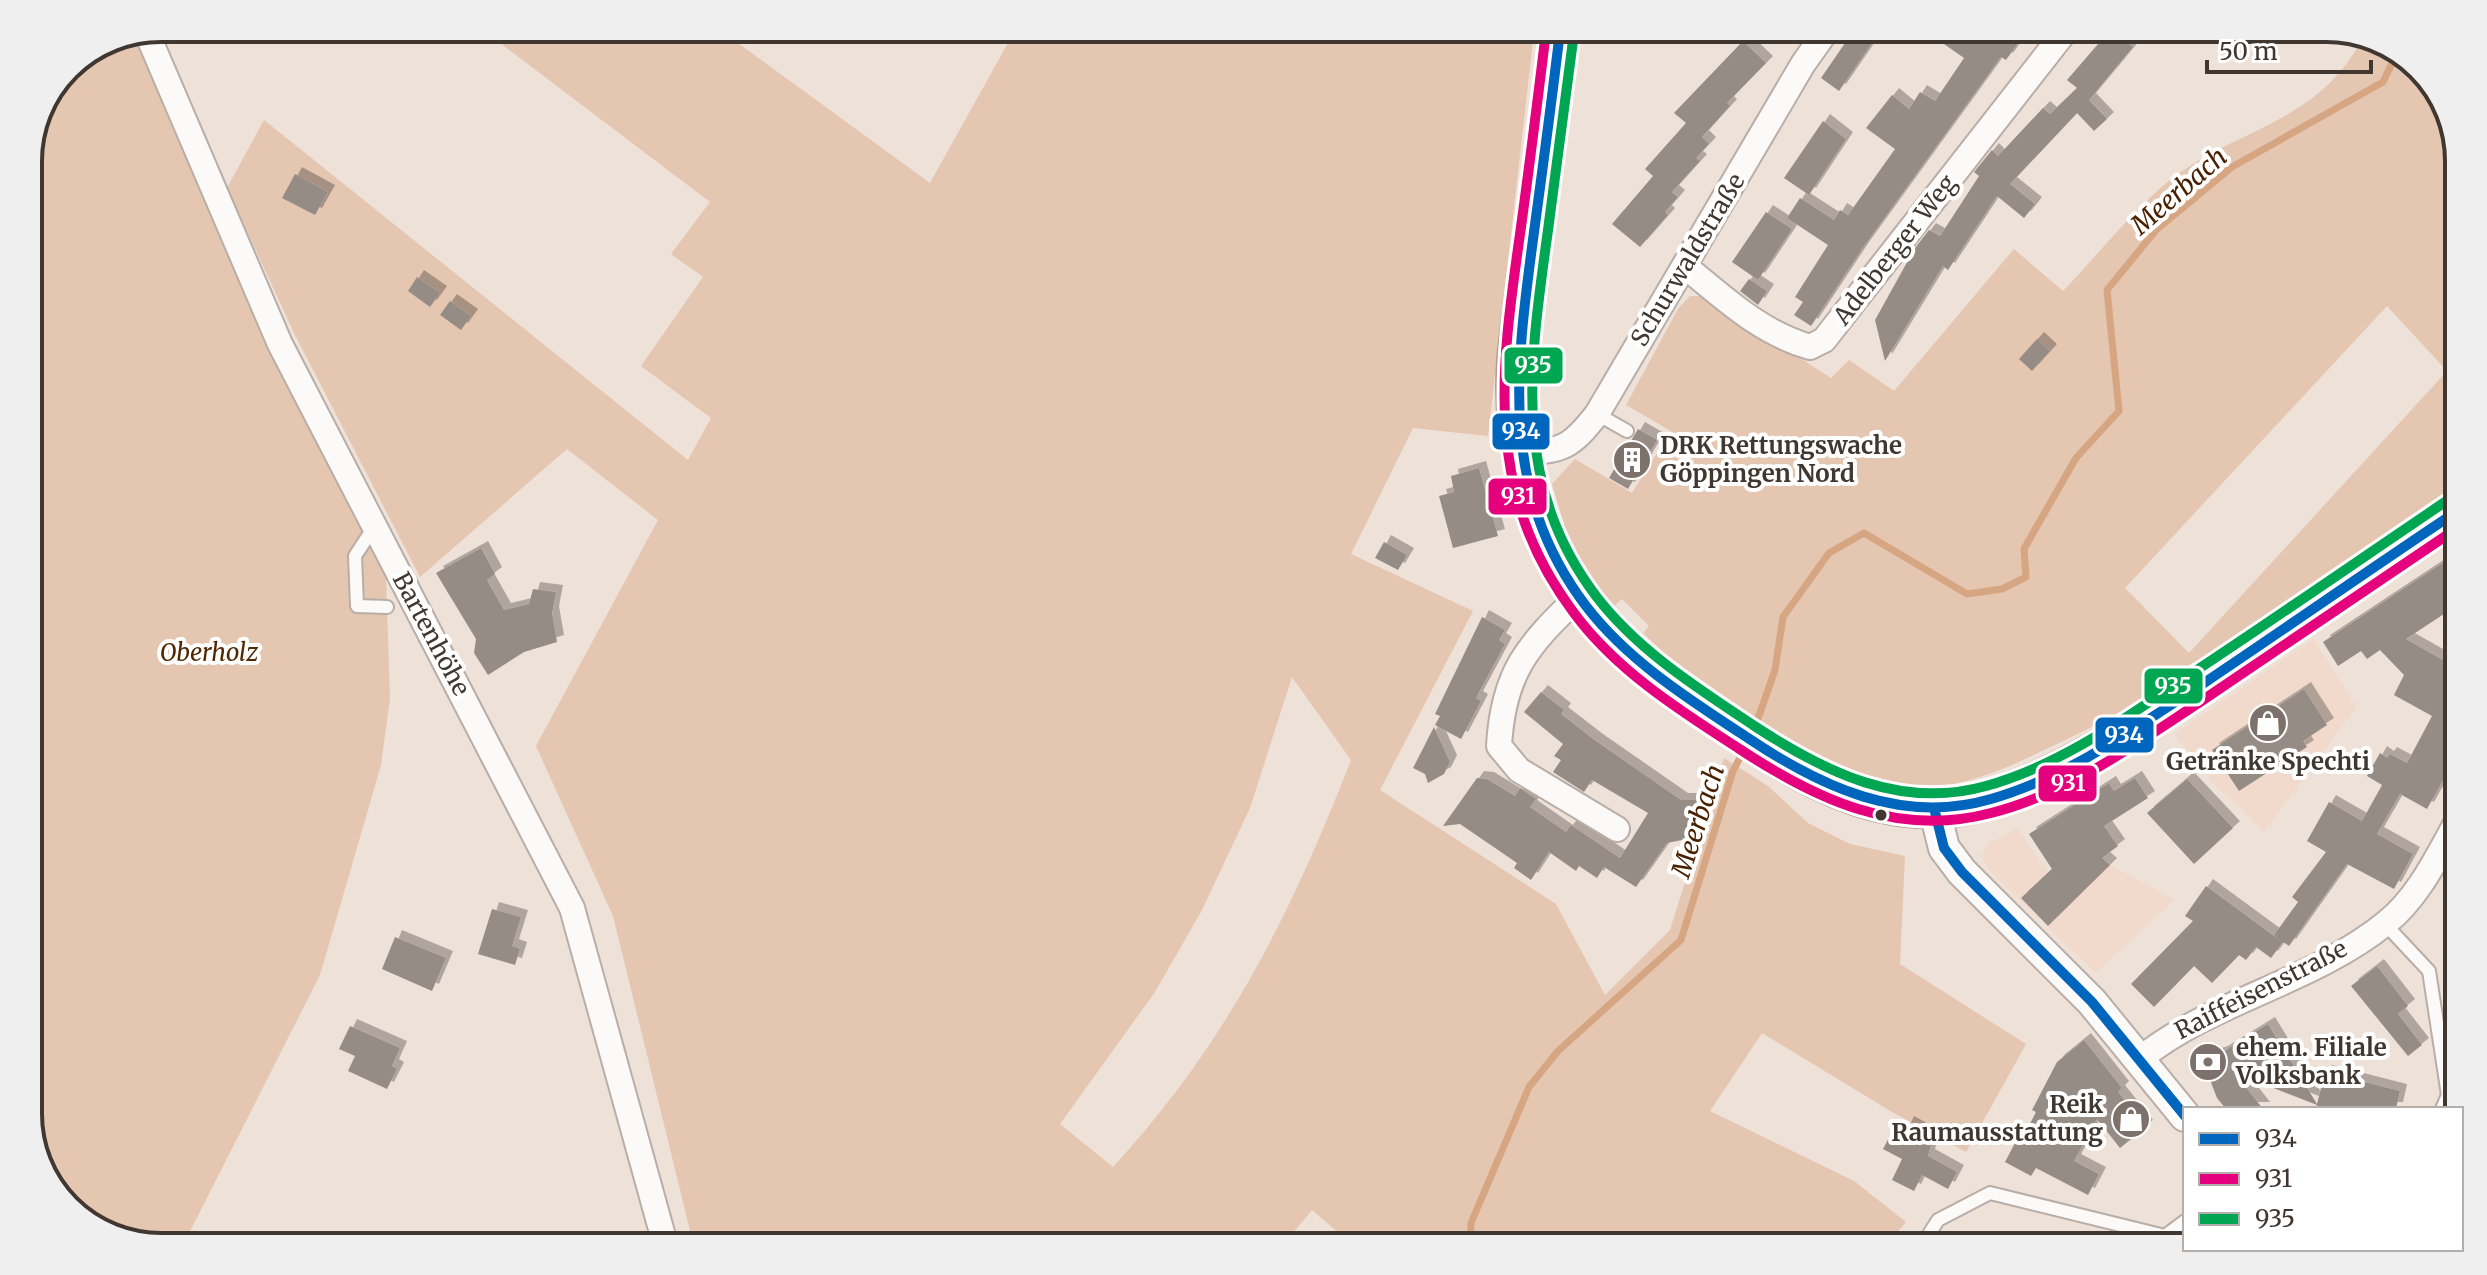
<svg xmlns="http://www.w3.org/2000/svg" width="2487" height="1275" viewBox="0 0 2487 1275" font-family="Merriweather,serif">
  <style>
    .built { fill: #f1dacb }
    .green { fill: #e4c6b1; fill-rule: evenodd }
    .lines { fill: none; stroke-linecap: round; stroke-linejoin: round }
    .stream { stroke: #d6a582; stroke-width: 7 }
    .building { fill: #968c86; filter: url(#shadow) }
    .service-casing { stroke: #b8aea7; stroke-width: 16 }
    .minor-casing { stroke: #b8aea7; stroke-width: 28 }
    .tertiary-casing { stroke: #b8aea7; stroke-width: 34 }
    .primary-casing { stroke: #ac9d93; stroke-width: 42 }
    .service { stroke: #fcfaf9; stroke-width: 12 }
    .minor { stroke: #fcfaf9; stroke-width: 24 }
    .tertiary { stroke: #fcfaf9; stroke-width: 30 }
    .primary { stroke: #e7e0db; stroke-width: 38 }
    .bus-1-casing { stroke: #fff; stroke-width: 16 }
    .bus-2-casing { stroke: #fff; stroke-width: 16 }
    .bus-3-casing { stroke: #fff; stroke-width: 16 }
    .bus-1 { stroke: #0065bd; stroke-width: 10 }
    .bus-2 { stroke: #e5007d; stroke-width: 10 }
    .bus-3 { stroke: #00a651; stroke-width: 10 }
    .bus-dot { fill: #403731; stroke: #fff; stroke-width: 3 }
    .labels { text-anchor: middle; stroke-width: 8; stroke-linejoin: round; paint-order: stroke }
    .street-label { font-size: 24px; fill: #403731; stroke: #fff }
    .poi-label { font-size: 24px; font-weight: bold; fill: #403731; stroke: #fff; text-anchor: start }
    .park-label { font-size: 24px; font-style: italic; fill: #512802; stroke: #fff }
    .water-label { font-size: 26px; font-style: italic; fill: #4a2100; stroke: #fff }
    .rim { fill: none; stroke: #403731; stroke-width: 4 }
    .line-badge { stroke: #fff; stroke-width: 3 }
    .badge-label { font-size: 22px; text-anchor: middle; font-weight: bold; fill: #fff }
  </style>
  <defs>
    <filter id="shadow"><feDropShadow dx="7" dy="-7" stdDeviation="0" flood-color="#0004"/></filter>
  </defs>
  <rect width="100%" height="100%" fill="#eee1d8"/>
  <path class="built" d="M2314,639L2356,707L2264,832L2213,783L2174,734Z
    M2017,828L2048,872L2089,844L2110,865L2175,900L2095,973L1988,869L1982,856L1988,844Z"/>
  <path class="green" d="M1534,32L1488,436L1413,428L1351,554L1473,611L1380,790L1556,904L1605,995L1670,930L1724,758L1768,786L1808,823L1850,844L1905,856L1900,964L2026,1044L1966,1152L1892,1112L1762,1033L1710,1111L1854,1181L1906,1222L1885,1247H1355L1312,1210L1281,1247H694L613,916L536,746L658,520L567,449L420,577L294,333L227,188L264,120L688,460L711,418L641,366L703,277L671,254L710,202L491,36H583L590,40L628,43L637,36L727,35L930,183L1013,34ZM1292,677L1351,760C1291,914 1227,1043 1113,1167L1060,1124L1155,992L1202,910L1250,808Z
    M2363,37L2385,42L2437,88L2459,153V494C2330,581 2204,674 2063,741C2019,762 1976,785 1926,787C1876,789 1831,767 1790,742L1785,747L1773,732L1754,718L1748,725L1691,679L1643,633L1649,626L1622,599L1614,606L1581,574L1558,526L1564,524L1552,484L1575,459L1632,493L1671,431L1626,405L1678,309L1690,296H1703L1831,378L1849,360L1894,391L2014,249L2063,291C2095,258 2136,207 2170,180C2239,126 2319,124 2363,37ZM2387,306L2447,371L2189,653L2125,588Z
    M111,38H142L385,548L390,698L381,765L320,975L182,1247H161L102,1233L51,1188L28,1123V153L67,67Z"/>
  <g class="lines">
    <path class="stream" d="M1754,730L1775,670L1783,617L1829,553L1864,533L1967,594L2002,589L2026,577L2024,549L2049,505L2076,458L2119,411L2107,290L2156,230L2232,167L2383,82L2397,53
      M1470,1247L1471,1223L1529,1087L1558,1051L1681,940L1733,771L1745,748"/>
  </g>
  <path class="building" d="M2013,29L2023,36L2006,60L2001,57L1862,249L1811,326L1794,315L1803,302L1795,297L1828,245L1787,218L1800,198L1834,220L1840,210L1848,215L1895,149L1866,128L1892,95L1909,109L1920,92L1935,101L1964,58L1924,30Z
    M2111,29L2133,47L2089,100L2107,119L2094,131L2077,113L2010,184L2035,204L2024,218L1997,196L1948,270L1943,266L1885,361L1875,320L1915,248L1929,230L1940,236L1979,176L1974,172L1992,150L1998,156L2043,108L2050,114L2077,88L2067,80Z
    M1854,30H1881L1839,91L1821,78Z
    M1743,41L1766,63L1727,103L1730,106L1702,137L1709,144L1696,158L1700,161L1672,192L1678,197L1665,212L1668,215L1640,247L1612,224L1653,176L1645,169L1686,123L1674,113Z
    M1823,121L1846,139L1809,195L1784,178Z
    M295,174L328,192L315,215L282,198Z
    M1766,212L1792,229L1758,280L1732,262Z
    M417,277L440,293L430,307L408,291Z
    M1749,279L1767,291L1758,305L1740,291Z
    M450,301L471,316L461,330L440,315Z
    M2037,339L2050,351L2032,371L2019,359Z
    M1638,429L1657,440L1628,489L1609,478Z
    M1479,468L1498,536L1453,548L1439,496L1454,492L1451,476Z
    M1384,542L1407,555L1398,570L1375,558Z
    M481,548L495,574L487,580L504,610L529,604L533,589L556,592L552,613L557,642L524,652L488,675L474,653L476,639L436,573Z
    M2459,552V638L2444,614L2406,639L2459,669V752L2427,809L2400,794L2377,834L2413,854L2394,889L2347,864L2289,946L2283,942L2271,958L2256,947L2246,960L2239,955L2212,983L2194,966L2154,1007L2131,984L2193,921L2185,916L2206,886L2281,941L2274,935L2298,902L2292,897L2326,852L2307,841L2329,802L2362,821L2382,785L2367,776L2380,753L2387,758L2390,754L2407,763L2432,716L2394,695L2404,675L2380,650L2367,659L2361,651L2338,666L2323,642Z
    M1482,617L1505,630L1499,640L1505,644L1476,698L1481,701L1461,739L1435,725L1440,716L1435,714Z
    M2304,689L2327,725L2303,741L2307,747L2239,791L2212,750Z
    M1541,692L1564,710L1561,714L1596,741L1681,800H1702L1705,812L1700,833L1692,834V838L1667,843L1636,887L1604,867L1597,878L1579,866L1576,871L1549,852L1531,880L1514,868L1517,863L1460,824L1443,826L1477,778L1487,779L1515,796L1520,788L1536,799L1530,807L1566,832L1571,825L1620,858L1648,813L1592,780L1584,792L1553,772L1561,760L1554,756L1563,744L1524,712Z
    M1434,727L1450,762L1444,774L1428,783L1425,774L1413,768Z
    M2135,778L2148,798L2104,826L2118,846L2102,858L2110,865L2048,926L2021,898L2052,869L2029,834L2109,783L2114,791Z
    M2187,779L2233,828L2194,864L2147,813Z
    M492,909L521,917L512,946L520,949L515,965L478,954Z
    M395,937L446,958L432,991L382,969Z
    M2377,966L2408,1006L2398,1014L2422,1045L2408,1056L2351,986Z
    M2268,1024L2317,1104L2325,1072L2400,1091L2396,1109H2316L2317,1105L2235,1073L2263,1109H2226L2217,1098L2202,1059L2221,1053Z
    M350,1026L400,1048L392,1066L397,1069L387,1089L348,1071L355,1056L339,1049Z
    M2084,1040L2122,1088L2118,1092L2146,1127L2120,1148L2097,1119L2074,1161L2099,1174L2088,1195L2036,1168L2031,1176L2005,1162L2016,1141L2020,1143L2036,1112L2032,1110L2057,1062Z
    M1907,1123L1933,1137L1928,1156L1957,1172L1948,1189L1922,1175L1914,1191L1892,1180L1902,1159L1883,1149L1892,1132L1901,1136Z"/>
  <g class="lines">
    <defs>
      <path id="service" d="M1597,414L1627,431
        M374,527L355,556L357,606L387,607
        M2385,924L2429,971L2448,1095
        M2442,1109L2448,1095L2459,1084
        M1921,1247L1938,1220L1990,1193L2165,1236L2185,1221"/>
      <path id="minor" d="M149,38L280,344L572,908L666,1247
        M1686,267C1725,299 1761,333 1810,347L1824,340L2067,29
        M1522,452C1562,453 1573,445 1597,414L1803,64L1827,30
        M1579,596C1528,645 1503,672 1499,746L1519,770L1617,829
        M2140,1059C2213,1000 2312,983 2386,923C2419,897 2438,855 2459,818"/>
      <path id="tertiary" d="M1934,808L1944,848L1962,872L2092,1002L2185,1116"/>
      <path id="primary" d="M1560,31C1552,96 1544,160 1535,225C1529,270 1521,316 1517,361C1511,446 1534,539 1586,606C1629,661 1692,701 1749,739C1821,788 1902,827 1991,799C2066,775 2132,730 2197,687C2285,629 2371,568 2459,510"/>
    </defs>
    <use href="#service" class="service-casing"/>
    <use href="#minor" class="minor-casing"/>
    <use href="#tertiary" class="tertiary-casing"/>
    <use href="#primary" class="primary-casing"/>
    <use href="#service" class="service"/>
    <use href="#minor" class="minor"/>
    <use href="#tertiary" class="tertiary"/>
    <use href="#primary" class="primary"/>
    <defs>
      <path id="bus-1" d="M1560,31C1552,99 1543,166 1534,232C1516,366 1498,490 1586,606C1628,661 1690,700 1748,738C1821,787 1902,825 1991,799C2068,777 2137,727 2204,683C2289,626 2373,567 2459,510
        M1934,808L1944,848L1962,872L2092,1002L2185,1116"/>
      <path id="bus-2" d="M1546,32C1538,97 1530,162 1521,227C1501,368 1482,490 1574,613C1616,670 1679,710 1738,748C1815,799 1897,838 1991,813C2067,794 2136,744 2200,702C2287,644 2372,585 2459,527"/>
      <path id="bus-3" d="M1574,33C1566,98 1557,164 1548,230C1530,361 1510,482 1596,596C1638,651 1699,689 1756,727C1825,772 1901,810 1986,786C2062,765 2130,715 2194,672C2280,615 2365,556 2451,498"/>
    </defs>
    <use href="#bus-1" class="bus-1-casing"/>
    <use href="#bus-2" class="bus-2-casing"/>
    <use href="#bus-3" class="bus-3-casing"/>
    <use href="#bus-1" class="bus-1"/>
    <use href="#bus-2" class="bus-2"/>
    <use href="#bus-3" class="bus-3"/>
  </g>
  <defs>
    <symbol id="building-disc" viewBox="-11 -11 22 22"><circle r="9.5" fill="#7d726b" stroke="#fff"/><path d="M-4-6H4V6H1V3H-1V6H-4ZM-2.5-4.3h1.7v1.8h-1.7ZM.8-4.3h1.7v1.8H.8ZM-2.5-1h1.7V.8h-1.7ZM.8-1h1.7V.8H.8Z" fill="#fff"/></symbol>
    <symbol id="shop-disc" viewBox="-11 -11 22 22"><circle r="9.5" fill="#7d726b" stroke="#fff"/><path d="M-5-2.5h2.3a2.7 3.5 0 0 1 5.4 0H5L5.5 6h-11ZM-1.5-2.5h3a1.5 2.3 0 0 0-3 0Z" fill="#fff"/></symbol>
    <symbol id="bank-disc" viewBox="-11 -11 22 22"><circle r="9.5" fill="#7d726b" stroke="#fff"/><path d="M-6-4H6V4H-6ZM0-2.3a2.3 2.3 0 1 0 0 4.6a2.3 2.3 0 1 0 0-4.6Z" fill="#fff"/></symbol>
  </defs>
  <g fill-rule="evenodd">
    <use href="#building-disc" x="1610" y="438" width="44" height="44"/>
    <use href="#shop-disc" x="2246" y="701" width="44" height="44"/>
    <use href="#bank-disc" x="2186" y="1040" width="44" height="44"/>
    <use href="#shop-disc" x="2109" y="1097" width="44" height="44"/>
  </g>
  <circle class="bus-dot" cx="1881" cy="815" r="7"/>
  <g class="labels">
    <g class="street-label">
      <text transform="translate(1895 250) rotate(-52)" y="8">Adelberger Weg</text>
      <text transform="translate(1688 260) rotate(-59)" y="8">Schurwaldstraße</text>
      <text transform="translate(431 634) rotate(62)" y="8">Bartenhöhe</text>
      <text transform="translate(2261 990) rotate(-27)" y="8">Raiffeisenstraße</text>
    </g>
    <g class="poi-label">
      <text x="1660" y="454">DRK Rettungswache<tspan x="1660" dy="28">Göppingen Nord</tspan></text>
      <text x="2268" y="770" text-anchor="middle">Getränke Spechti</text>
      <text x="2236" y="1056">ehem. Filiale<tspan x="2236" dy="28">Volksbank</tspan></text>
      <text x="2103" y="1113" text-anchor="end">Reik<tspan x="2103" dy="28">Raumausstattung</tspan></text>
    </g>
    <g class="park-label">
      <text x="209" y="661">Oberholz</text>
    </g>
    <g class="water-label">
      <text transform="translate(2179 191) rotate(-41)" y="9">Meerbach</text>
      <text transform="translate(1698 821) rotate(-72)" y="9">Meerbach</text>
    </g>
  </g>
  <path d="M0 0H2487V1275H0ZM161 42H2326A119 119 0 0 1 2445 161V1114A119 119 0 0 1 2326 1233H161A119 119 0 0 1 42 1114V161A119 119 0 0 1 161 42Z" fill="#f0efef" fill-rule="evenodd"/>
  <path class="rim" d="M161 42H2326A119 119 0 0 1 2445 161V1114A119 119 0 0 1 2326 1233H161A119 119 0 0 1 42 1114V161A119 119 0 0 1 161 42Z"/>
  <g class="line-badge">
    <rect x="1503" y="346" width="61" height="39" rx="8" fill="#00a651"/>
    <rect x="1491" y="412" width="60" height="39" rx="8" fill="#0065bd"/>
    <rect x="1487" y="477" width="61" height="39" rx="8" fill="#e5007d"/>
    <rect x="2143" y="667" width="61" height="38" rx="8" fill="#00a651"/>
    <rect x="2094" y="716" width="61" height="38" rx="8" fill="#0065bd"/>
    <rect x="2037" y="764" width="61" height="39" rx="8" fill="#e5007d"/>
  </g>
  <g class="badge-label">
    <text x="1533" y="373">935</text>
    <text x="1521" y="439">934</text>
    <text x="1518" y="504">931</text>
    <text x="2173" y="694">935</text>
    <text x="2124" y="743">934</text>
    <text x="2068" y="791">931</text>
  </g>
  <rect x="2183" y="1107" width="280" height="144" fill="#ffffff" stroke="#b3afad" stroke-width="2"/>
  <rect x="2199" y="1133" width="40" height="12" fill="#0065bd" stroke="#b3afad" stroke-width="2"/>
  <text x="2255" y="1147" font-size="24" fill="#403731">934</text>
  <rect x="2199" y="1173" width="40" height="12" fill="#e5007d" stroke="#b3afad" stroke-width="2"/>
  <text x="2255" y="1187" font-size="24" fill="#403731">931</text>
  <rect x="2199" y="1213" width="40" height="12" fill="#00a651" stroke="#b3afad" stroke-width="2"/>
  <text x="2255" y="1227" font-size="24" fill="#403731">935</text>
  <path d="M2207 60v12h164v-12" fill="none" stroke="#403731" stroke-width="4"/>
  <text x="2219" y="60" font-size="24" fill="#403731" stroke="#ffffff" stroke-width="6" paint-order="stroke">50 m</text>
</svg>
